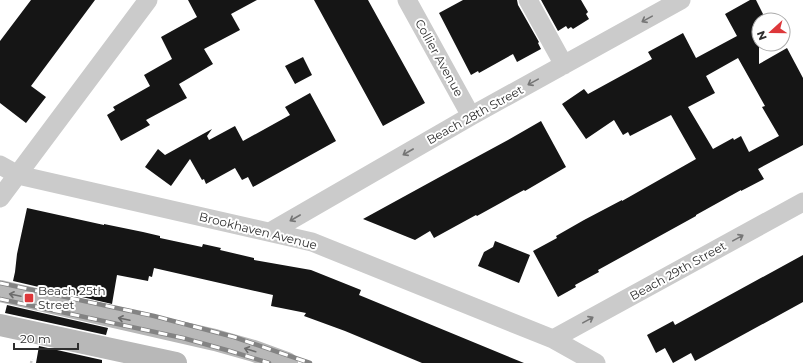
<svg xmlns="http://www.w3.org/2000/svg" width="803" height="363" viewBox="0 0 803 363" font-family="Montserrat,sans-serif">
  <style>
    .building { fill: #151515; fill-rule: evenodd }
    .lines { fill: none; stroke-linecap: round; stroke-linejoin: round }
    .path { stroke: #cbcbcb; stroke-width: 2.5; stroke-dasharray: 2 2; stroke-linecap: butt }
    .street { stroke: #cbcbcb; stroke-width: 19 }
    .secondary { stroke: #b8b8b8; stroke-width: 22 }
    .rail-casing { stroke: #838383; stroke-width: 4.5 }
    .rail { stroke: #fff; stroke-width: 3; stroke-dasharray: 9; stroke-linecap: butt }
    .oneway { stroke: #757575 }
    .oneway2 { stroke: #6c6c6c }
    .poi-dot { fill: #dd373a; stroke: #fff; stroke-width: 1.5 }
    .labels { text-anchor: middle; stroke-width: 4; stroke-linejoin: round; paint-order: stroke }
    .street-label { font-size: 12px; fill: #2e2e2e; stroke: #fff }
    .poi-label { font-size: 12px; fill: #2e2e2e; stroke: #fff; text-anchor: start }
  </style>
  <rect width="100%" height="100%" fill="#fff"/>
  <path class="building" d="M31,0H95L31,86L46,97L26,123L0,103V41Z
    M188,0H257L231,14L240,30L204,49L213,64L179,84L187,98L146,120L150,125L121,141L107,115L115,110L113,107L150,86L144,75L172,59L161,37L197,17Z
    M314,0H368L425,103L383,126Z
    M463,0H517L518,5L539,42L538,43L541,49L517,62L513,54L479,73L478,71L471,75L439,13Z
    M541,0H581L588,12L586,14L589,19L573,29L571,27L568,29L566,26L558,31Z
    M750,0H756L766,20H759V64L787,48L803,78V145L758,169L764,179L741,191V190L696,215V216L598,270L599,272L575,285L576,287L558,297L533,251L557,238L556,236L584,220L622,200V201L696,159L671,115L630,136L628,132L623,135L614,120L586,139L562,104L584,89L588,94L652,59L648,52L683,33L696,58L737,36L725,14ZM738,58L765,106L762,107L779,136L749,152L741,136L734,140L733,138L713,149L688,107L715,93L706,76Z
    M303,57L312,75L295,84L285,66Z
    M310,93L336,141L253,187L248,177L242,180L235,168L206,184L204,179L202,180L190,159L171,186L145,167L158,149L165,155L212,129L207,136L209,140L235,126L243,141L290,115L285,107Z
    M541,121L566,167L525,191L524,190L477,216L476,215L434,238L430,231L415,240L363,219L447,173L508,140Z
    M27,208L104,225V224L143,232L160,236V238L202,247L203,244L221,248L220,250L254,258V260L311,270L361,290L359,295L524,363H422L345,331L304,316L306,313L271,306L273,295L154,268L152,277L149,276L148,281L117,275L112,304L13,281L15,272L17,254Z
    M495,241L530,255L519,283L478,266L484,252L493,247Z
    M803,255V302L695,361L691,353L673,363L665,348L656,353L647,335L673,321L675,325Z
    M7,305L108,328L106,335L5,313Z
    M39,346L102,360V363H36Z"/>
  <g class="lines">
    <path class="path" d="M31,363L32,359"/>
    <path class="street" d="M407,0L471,116
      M528,0L564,65
      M0,165L18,175L312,242L553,339L596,363
      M0,198L148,0
      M270,232L471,116L681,0
      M553,339L803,202"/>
    <path class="secondary" d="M0,291L215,340L254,351L287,363
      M0,325L176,363"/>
    <defs>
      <path id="rail" d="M0,283L154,316L234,337L310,363
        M0,299L183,338L230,351L269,363"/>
    </defs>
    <use href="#rail" class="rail-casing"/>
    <use href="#rail" class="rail"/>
  </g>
  <defs><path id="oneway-shaft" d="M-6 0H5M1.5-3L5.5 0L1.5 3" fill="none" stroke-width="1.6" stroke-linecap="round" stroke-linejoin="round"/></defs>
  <g class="oneway">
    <use href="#oneway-shaft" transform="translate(647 19) rotate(151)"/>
    <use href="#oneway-shaft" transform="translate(533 82) rotate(151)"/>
    <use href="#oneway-shaft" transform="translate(408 152) rotate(150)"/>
    <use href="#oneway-shaft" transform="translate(295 218) rotate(150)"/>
    <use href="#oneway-shaft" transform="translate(738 238) rotate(-29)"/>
    <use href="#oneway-shaft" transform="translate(588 320) rotate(-29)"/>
  </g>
  <g class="oneway2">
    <use href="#oneway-shaft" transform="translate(15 295) rotate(-168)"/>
    <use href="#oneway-shaft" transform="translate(124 319) rotate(-168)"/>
    <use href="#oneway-shaft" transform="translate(250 350) rotate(-163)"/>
  </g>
  <rect class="poi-dot" x="24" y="293" width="10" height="10" rx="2"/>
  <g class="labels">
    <g class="street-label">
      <text transform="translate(439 58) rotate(61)" y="4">Collier Avenue</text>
      <text transform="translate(475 115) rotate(-29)" y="4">Beach 28th Street</text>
      <text transform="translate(258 231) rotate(14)" y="4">Brookhaven Avenue</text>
      <text transform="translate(678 271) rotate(-29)" y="4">Beach 29th Street</text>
    </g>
    <g class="poi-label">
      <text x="38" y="295">Beach 25th<tspan x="38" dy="14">Street</tspan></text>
    </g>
  </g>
  <g transform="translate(771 32) rotate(249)"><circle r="19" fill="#ffffff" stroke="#ababab"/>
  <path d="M0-3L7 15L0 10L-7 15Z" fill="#dd373a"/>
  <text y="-6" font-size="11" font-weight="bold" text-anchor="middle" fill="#2e2e2e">N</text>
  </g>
  <path d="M14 343v6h64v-6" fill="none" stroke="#2e2e2e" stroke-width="2"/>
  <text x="20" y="343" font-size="12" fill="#2e2e2e" stroke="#ffffff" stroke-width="3" paint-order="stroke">20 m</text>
</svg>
